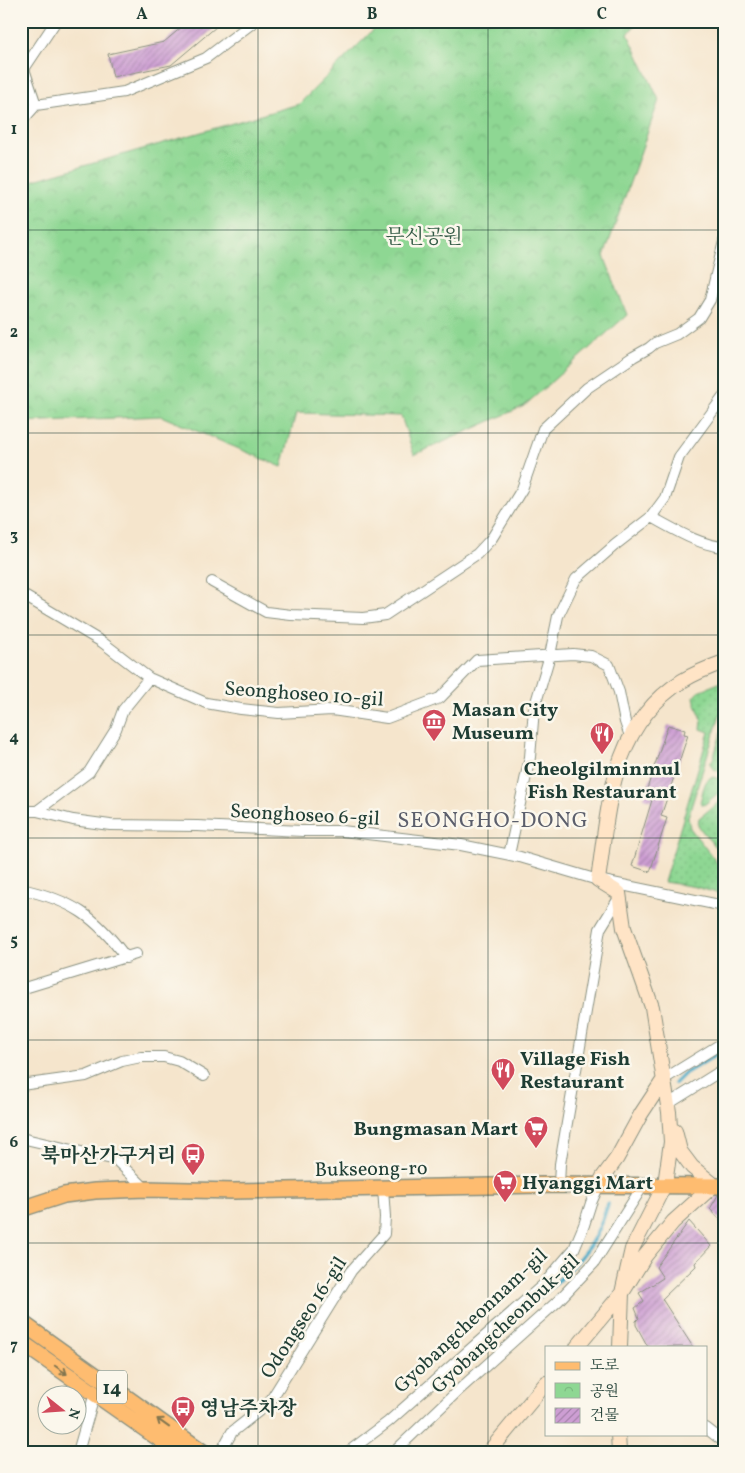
<svg xmlns="http://www.w3.org/2000/svg" width="745" height="1473" viewBox="0 0 745 1473" font-family="Vollkorn,'Noto Serif KR',serif">
  <style>
    .park { fill: url(#park-crowns); stroke: #568a64 }
    .garden { fill: url(#garden-dots); stroke: #568a64 }
    .lines { fill: none; stroke-linecap: round; stroke-linejoin: round }
    .stream { stroke: #49abc8; stroke-width: 4 }
    .building { fill: url(#building-hatch) }
    .street-casing { stroke: #8a9180; stroke-width: 12 }
    .secondary-casing { stroke: #8a9180; stroke-width: 16 }
    .primary-casing { stroke: #8a9180; stroke-width: 18 }
    .street { stroke: #fff; stroke-width: 10 }
    .secondary { stroke: #ffe4c6; stroke-width: 14 }
    .primary { stroke: #febc70; stroke-width: 15 }
    .oneway { stroke: #83764f }
    .grid { fill: none; stroke: #1f3d34; stroke-width: 1; stroke-opacity: 0.55 }
    .labels { text-anchor: middle; stroke-width: 5; stroke-linejoin: round; paint-order: stroke }
    .shield { fill: #fbf7ec; stroke: #61756b; stroke-width: 1 }
    .shield-label { font-size: 19px; font-weight: bold; fill: #1f3d34 }
    .park-label { font-size: 20px; fill: #355c47; stroke: #fbf7ec }
    .street-label { font-size: 20px; fill: #1f3d34; stroke: #fbf7ec }
    .poi-label { font-size: 20px; font-weight: bold; fill: #1f3d34; stroke: #fbf7ec; text-anchor: start }
    .quarter-label { font-size: 22px; letter-spacing: 1px; fill: #5c5f6c; stroke: #fbf7ec }
    .neatline { fill: none; stroke: #1f3d34; stroke-width: 2 }
    .grid-label { font-size: 16px; text-anchor: middle; font-weight: bold; fill: #1f3d34 }
  </style>
  <defs>
    <pattern id="park-crowns" width="20" height="18" patternUnits="userSpaceOnUse" patternTransform="scale(1.25)"><rect width="20" height="18" fill="#8ed793"/><path d="M2 6a3 3 0 1 1 6 0M12 15a3 3 0 1 1 6 0" fill="none" stroke="#7ab97f"/></pattern>
    <pattern id="garden-dots" width="8" height="8" patternUnits="userSpaceOnUse" patternTransform="scale(1.25)"><rect width="8" height="8" fill="#8ed793"/><path d="M2 2h.1M6 6h.1" fill="none" stroke="#7ab97f" stroke-width="1.8" stroke-linecap="round"/></pattern>
    <pattern id="building-hatch" width="6" height="6" patternUnits="userSpaceOnUse" patternTransform="scale(1.25)"><rect width="6" height="6" fill="#cd9ed3"/><path d="M-1 1l2-2M0 6l6-6M5 7l2-2" fill="none" stroke="#a682ac"/></pattern>
  </defs>
  <rect width="100%" height="100%" fill="#fbf7ec"/>
  <filter id="ink" filterUnits="userSpaceOnUse"><feTurbulence type="fractalNoise" baseFrequency=".02" numOctaves="2"/><feDisplacementMap in="SourceGraphic" scale="10" xChannelSelector="R" yChannelSelector="G"/><feConvolveMatrix kernelMatrix="1 2 1 2 8 2 1 2 1" color-interpolation-filters="sRGB"/></filter>
  <filter id="wash" filterUnits="userSpaceOnUse"><feTurbulence type="fractalNoise" baseFrequency=".0096" numOctaves="4" result="noise"/><feDisplacementMap in="SourceGraphic" scale="20" xChannelSelector="R" yChannelSelector="G"/><feGaussianBlur stdDeviation="1.12" result="paint"/><feColorMatrix in="noise" values="0 0 0 0 0 0 0 0 0 0 0 0 0 0 0 0 0 1.4 0 .05"/><feComposite in="paint" operator="in"/></filter>
  <g filter="url(#wash)">
    <rect width="100%" height="100%" fill="#f5e5cc"/>
    <path class="park" d="M382,21H638L628,34L659,100L604,256L627,315L524,406L414,455L401,416L296,413L282,467L161,416L21,422V184L299,104Z"/>
    <path class="garden" d="M724,681V702L688,817L690,828L724,872V895L696,887L664,882L709,732L701,729C704,716 695,708 694,696L699,691Z
      M724,724V773L713,769L710,763L713,759Z
      M712,777L724,780V788L704,805L702,804L700,802C703,794 703,780 712,777Z
      M724,798V858L698,826L699,818Z"/>
    <g class="lines">
      <path class="stream" d="M675,1083L685,1073L724,1050
        M501,1329C534,1301 573,1274 595,1237C601,1227 604,1214 608,1204"/>
    </g>
    <g id="blocks">
      <path class="building" d="M189,21H223L171,65L113,77L108,54L164,42Z
        M668,725L685,730L684,734L688,735L661,816L667,818L650,872L632,866L652,800L644,798Z
        M718,1195H724V1224L710,1209Z
        M689,1221L711,1246L695,1263L696,1266L662,1299L693,1347H648L636,1325V1321L639,1318L635,1308L644,1301L639,1293L663,1278L656,1267Z"/>
    </g>
  </g>
  <g filter="url(#ink)">
    <use href="#blocks" fill-opacity="0" stroke="#8a9180" stroke-width="1"/>
    <g class="lines">
      <defs>
        <path id="street" d="M36,105L24,69L56,21
          M21,122L36,105L124,92L206,58L255,21
          M651,517C674,529 698,545 724,547
          M212,582L266,612L291,615L363,618L385,615L477,554L492,538L522,489L543,429L587,388L633,357L649,348L655,343L677,334L699,318L710,300L724,241
          M21,594L102,642L149,678L206,703L241,709L279,713L332,710L387,718L440,698L477,660L573,654L591,656L609,665L619,692L625,722L630,736
          M21,811H37L89,772L116,729L123,710L149,678
          M37,811L73,820L110,825L197,826L302,831H342L461,845L520,857L598,880L724,906
          M509,855L530,757L534,709L550,655L558,616L576,579L615,545L651,517L665,498L679,457L724,396
          M21,889C71,900 96,916 126,958
          M21,989L136,954
          M664,1079L724,1042
          M21,1085L86,1076L122,1061L141,1057H164L179,1061L204,1076
          M668,1104L724,1069
          M21,1138L116,1160L146,1189
          M559,1185L560,1164L600,929L619,898
          M706,1428L724,1442
          M78,1452L95,1393
          M221,1452L232,1432L269,1403L351,1271L384,1234L385,1217L383,1188
          M348,1452L388,1422L543,1285L574,1249L584,1225L591,1203L599,1185
          M394,1452L460,1389L558,1301L594,1263L644,1184"/>
        <path id="secondary" d="M599,1185L603,1177L617,1158L641,1114L664,1079
          M577,1347L622,1293L645,1256L673,1222L714,1185L692,1167L680,1151L675,1131
          M620,1347L622,1293L632,1249L665,1184L671,1142L669,1112L652,1007L624,928L619,893L598,880C609,805 611,726 682,681C695,673 710,667 724,662
          M618,1434L619,1452
          M489,1452L546,1383"/>
        <path id="primary" d="M21,1209L64,1195L95,1191L146,1189L234,1191L543,1185L724,1186
          M21,1322L203,1452
          M21,1342L178,1452"/>
      </defs>
      <use href="#street" class="street-casing"/>
      <use href="#secondary" class="secondary-casing"/>
      <use href="#primary" class="primary-casing"/>
      <use href="#street" class="street"/>
      <use href="#secondary" class="secondary"/>
      <use href="#primary" class="primary"/>
    </g>
    <defs><path id="oneway-shaft" d="M-6 0H5M1.5-3L5.5 0L1.5 3" fill="none" stroke-width="1.6" stroke-linecap="round" stroke-linejoin="round" transform="scale(1.25)"/></defs>
    <g class="oneway">
      <use href="#oneway-shaft" transform="translate(61 1370) rotate(35)"/>
      <use href="#oneway-shaft" transform="translate(163 1423) rotate(-144)"/>
    </g>
  </g>
  <path class="grid" d="M258,21V1452M488,21V1452M21,230H724M21,433H724M21,635H724M21,838H724M21,1040H724M21,1243H724"/>
  <defs>
    <symbol id="museum-pin" viewBox="-11 -11 22 30"><path d="M0 17L-7.5 6A9.5 9.5 0 1 1 7.5 6Z" fill="#d1495b" stroke="#fbf7ec"/><path d="M0-6L6-3V-2H-6V-3ZM-5-1h2V3h-2ZM-1-1h2V3h-2ZM3-1h2V3H3ZM-6 4H6V6H-6Z" fill="#fff"/></symbol>
    <symbol id="restaurant-pin" viewBox="-11 -11 22 30"><path d="M0 17L-7.5 6A9.5 9.5 0 1 1 7.5 6Z" fill="#d1495b" stroke="#fbf7ec"/><path d="M-5-6h1v4h1v-4h1v4h1v-4h1v5L-1.5 .5V6h-2V.5L-5-1ZM5-6V6H3V1.5H1.5Q1.5-4 5-6Z" fill="#fff"/></symbol>
    <symbol id="supermarket-pin" viewBox="-11 -11 22 30"><path d="M0 17L-7.5 6A9.5 9.5 0 1 1 7.5 6Z" fill="#d1495b" stroke="#fbf7ec"/><path d="M-6-5.5h2.5l.6 2H6L4.5 2H-2.5L-4.4-4H-6ZM-1.5 3.2a1.3 1.3 0 1 0 .1 0ZM3 3.2a1.3 1.3 0 1 0 .1 0Z" fill="#fff"/></symbol>
    <symbol id="bus-pin" viewBox="-11 -11 22 30"><path d="M0 17L-7.5 6A9.5 9.5 0 1 1 7.5 6Z" fill="#d1495b" stroke="#fbf7ec"/><path d="M-5-6H5V4H4V6H2V4H-2V6H-4V4H-5ZM-3.5-4V0h7V-4ZM-3.5 1.2v1.5H-2V1.2ZM2 1.2v1.5H3.5V1.2Z" fill="#fff"/></symbol>
  </defs>
  <g fill-rule="evenodd">
    <use href="#museum-pin" x="420" y="707" width="28" height="38"/>
    <use href="#restaurant-pin" x="588" y="720" width="28" height="38"/>
    <use href="#restaurant-pin" x="489" y="1056" width="28" height="38"/>
    <use href="#supermarket-pin" x="522" y="1114" width="28" height="38"/>
    <use href="#bus-pin" x="179" y="1141" width="28" height="38"/>
    <use href="#supermarket-pin" x="491" y="1168" width="28" height="38"/>
    <use href="#bus-pin" x="169" y="1394" width="28" height="38"/>
  </g>
  <g class="labels">
    <rect class="shield" x="97" y="1370.5" width="30" height="33" rx="4"/>
    <g class="shield-label">
      <text x="112" y="1394">14</text>
    </g>
    <g class="park-label">
      <text x="424" y="243">문신공원</text>
    </g>
    <g class="street-label">
      <text transform="translate(304 693) rotate(4)" y="7">Seonghoseo 10-gil</text>
      <text transform="translate(305 814) rotate(3)" y="7">Seonghoseo 6-gil</text>
      <text transform="translate(371 1168) rotate(-1)" y="7">Bukseong-ro</text>
      <text transform="translate(303 1317) rotate(-57)" y="7">Odongseo 16-gil</text>
      <text transform="translate(470 1320) rotate(-43)" y="7">Gyobangcheonnam-gil</text>
      <text transform="translate(505 1323) rotate(-43)" y="7">Gyobangcheonbuk-gil</text>
    </g>
    <g class="poi-label">
      <text x="452" y="716">Masan City<tspan x="452" dy="23">Museum</tspan></text>
      <text x="602" y="775" text-anchor="middle">Cheolgilminmul<tspan x="602" dy="23">Fish Restaurant</tspan></text>
      <text x="520" y="1065">Village Fish<tspan x="520" dy="23">Restaurant</tspan></text>
      <text x="518" y="1135" text-anchor="end">Bungmasan Mart</text>
      <text x="176" y="1162" text-anchor="end">북마산가구거리</text>
      <text x="522" y="1189">Hyanggi Mart</text>
      <text x="200" y="1415">영남주차장</text>
    </g>
    <g class="quarter-label">
      <text x="493" y="827">SEONGHO-DONG</text>
    </g>
  </g>
  <rect width="745" height="1473" fill="none" stroke="#fbf7ec" stroke-width="55"/>
  <rect x="545" y="1346" width="162" height="90" fill="#fbf7ec" stroke="#a3ada2"/>
  <rect x="555" y="1362" width="25" height="8" fill="#febc70" stroke="#a3ada2"/>
  <text x="590" y="1370" font-size="15" fill="#1f3d34">도로</text>
  <rect x="555" y="1383" width="25" height="15" fill="url(#park-crowns)" stroke="#a3ada2"/>
  <text x="590" y="1396" font-size="15" fill="#1f3d34">공원</text>
  <rect x="555" y="1408" width="25" height="15" fill="url(#building-hatch)" stroke="#a3ada2"/>
  <text x="590" y="1420" font-size="15" fill="#1f3d34">건물</text>
  <g transform="translate(62 1410) rotate(107)"><circle r="24" fill="#fbf7ec" stroke="#a3ada2"/>
  <path d="M0-4L9 19L0 12L-9 19Z" fill="#d1495b"/>
  <text y="-8" font-size="14" font-weight="bold" text-anchor="middle" fill="#1f3d34">N</text>
  </g>
  <rect x="28" y="28" width="690" height="1418" class="neatline"/>
  <g class="grid-label">
    <text x="142" y="19">A</text>
    <text x="372" y="19">B</text>
    <text x="602" y="19">C</text>
    <text x="14" y="134">1</text>
    <text x="14" y="337">2</text>
    <text x="14" y="540">3</text>
    <text x="14" y="742">4</text>
    <text x="14" y="945">5</text>
    <text x="14" y="1147">6</text>
    <text x="14" y="1350">7</text>
  </g>
</svg>
